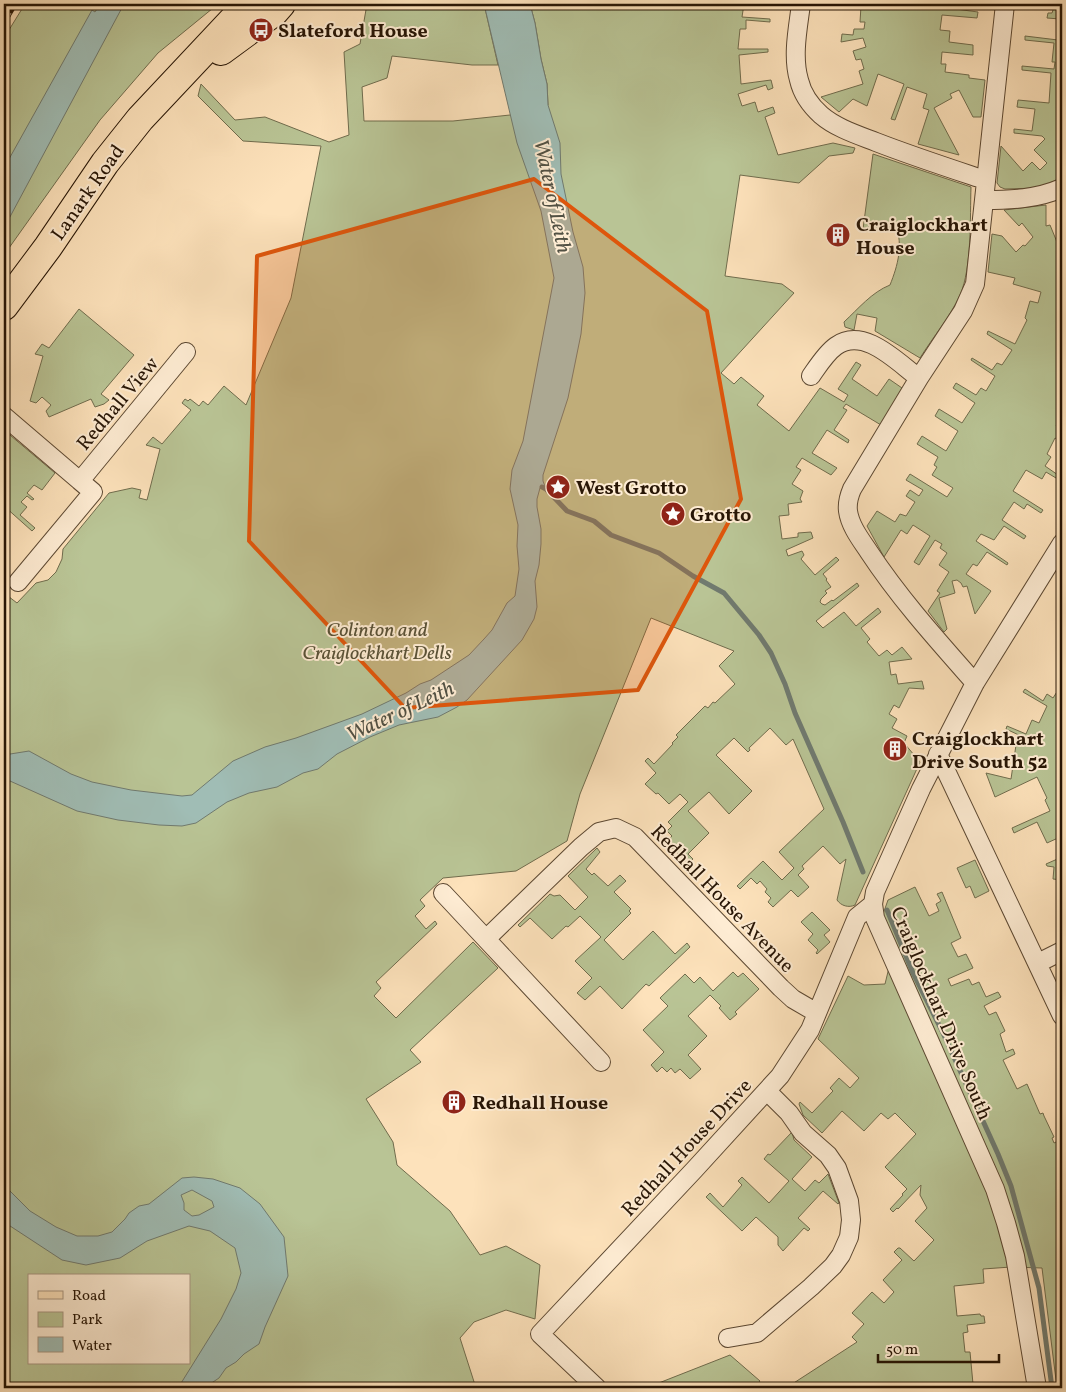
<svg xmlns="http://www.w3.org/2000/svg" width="1066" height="1392" viewBox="0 0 1066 1392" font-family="Vollkorn,serif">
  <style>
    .green { fill: #b9c495; stroke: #706c4d; fill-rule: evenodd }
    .water { fill: #a0bdb5; stroke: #707a6f; fill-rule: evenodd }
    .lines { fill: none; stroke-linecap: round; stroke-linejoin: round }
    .stream { stroke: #707a6f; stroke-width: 5 }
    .minor-casing { stroke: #5c4832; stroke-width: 20 }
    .primary-casing { stroke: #271505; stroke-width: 30 }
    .minor { stroke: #feecd3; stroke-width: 18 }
    .primary { stroke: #fde2bb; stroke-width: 28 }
    .rail-casing { stroke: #271505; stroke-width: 5.5 }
    .rail { stroke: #feecd3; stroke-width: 4; stroke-dasharray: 11; stroke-linecap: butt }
    .marked { fill: #de560c; fill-opacity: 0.2; stroke: #de560c; stroke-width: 4; stroke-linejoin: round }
    .labels { text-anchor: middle; stroke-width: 4; stroke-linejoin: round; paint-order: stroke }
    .poi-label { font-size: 20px; font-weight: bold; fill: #271505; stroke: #feecd3; text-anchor: start }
    .street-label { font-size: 20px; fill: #271505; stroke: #feecd3 }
    .park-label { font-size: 20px; font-style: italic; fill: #5a5237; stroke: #feecd3 }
    .water-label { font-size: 21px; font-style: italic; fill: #515043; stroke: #feecd3 }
  </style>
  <rect width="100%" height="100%" fill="#fde2bb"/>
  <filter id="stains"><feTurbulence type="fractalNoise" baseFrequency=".004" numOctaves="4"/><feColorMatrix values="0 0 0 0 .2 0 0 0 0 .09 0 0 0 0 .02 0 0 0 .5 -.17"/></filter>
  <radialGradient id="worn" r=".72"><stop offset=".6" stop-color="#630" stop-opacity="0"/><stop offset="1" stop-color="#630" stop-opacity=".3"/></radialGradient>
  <path class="green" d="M25,4H218L158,53L100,120L4,255V38Z
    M367,4H484L498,65H472L392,56L387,78L362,87L364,121H453L510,115L548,105L547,84L541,59L535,23L530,4H744L742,17L770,19V22L746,20V29H740L738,49H768V52L739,55L741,84L771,80L773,88L768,90L766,85L738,94L742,106L755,102L758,112L773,107L775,113L765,117L778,155L833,143L855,148L853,153L829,156L799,183L740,175L725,276L782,284L794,293L721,373L734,384L741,377L764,396L757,405L789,431L820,388L844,402L848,395L838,389L856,362L861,365L852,379L877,396L889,379L902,388L881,425L846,404L843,408L847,410L834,430L849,440L848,443L827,430L812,453L837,468L831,475L802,458L796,467L801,470L792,484L803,491L800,499L802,502L788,504L789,515L779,516L782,539L798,537V533L811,532L813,538L786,550L788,556L802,551L804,555L801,559L815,575L836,557L839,560L823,574L827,579L826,580L831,587L825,591L827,593L821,599L820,602L822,604L825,605L832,600L833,601L857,583L859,586L816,621L823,628L844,612L856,626L878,608L881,612L861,628L870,639L867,642L879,656L887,650L892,655L902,647L912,659L889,662L891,675L896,674L898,684L922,681L924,689L909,688L899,708L894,705L889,714L897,719L892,728L907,736L904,743L920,762L855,905C849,908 841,906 837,900L846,859L840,864L823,846L802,866L804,869L798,875L809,887L798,897L791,890L773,907L768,902L771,898L765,892L767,889L760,881L757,884L751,878L740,889L737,886L763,861L782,880L794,868L779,852L824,809L793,739L786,745L770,728L749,748L750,750L748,752L734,738L716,755L752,791L729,814L709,792L688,811L709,833L688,854L693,859L688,864L666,842L672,836L667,831L672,826L668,822L688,802L680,794L669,804L658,793L656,794L645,784L656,773L645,761L648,758L654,764L673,744L672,743L678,737L676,735L705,706L708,708L713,702L715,703L735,684L719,666L734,651L651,618L580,794L567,841L516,871L443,878L420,900L425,906L415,916L426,929L435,921L437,924L376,982L381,988L374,996L396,1018L473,942L498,968L410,1050L421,1062L366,1099L393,1142L397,1165L450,1211L480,1255L506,1246L540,1265L535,1319L506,1310L474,1322L460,1338L476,1388H4V593L17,603L36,583L48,580L56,572L62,559L63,549L109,493L132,488L141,490L139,498L147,500L160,449L146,445L153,437L162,444L191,410L182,403L185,399L188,401L190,399L199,406L203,401L208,405L224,386L246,405L291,298L321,146L243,141L198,96L201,84L235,120L265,117L329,142L349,135L344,52L360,44ZM29,1276H189V1363H29Z
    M843,4H948V8L978,12L977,18L942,15L940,30L950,31L949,42L973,45V55L942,52L941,64H946L945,72L969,75V78L985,80L981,117H973L959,90L950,94L952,98L934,108L959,155L918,144L929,110L923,108L927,94L907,87L895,120L891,119L904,84L878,74L867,106L853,99L839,112L821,97L863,84L859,71L864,69L861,59L856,60L853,51L866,47L863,38L841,42L842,34L853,35L854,29H864L865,22H860L861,6Z
    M1055,4H1062V143L1060,145L1062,148V178L1037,188L1005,189L1000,187L997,183L1001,146L1023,171L1032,162L1040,170L1047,163L1034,150L1045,139L1042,136L1014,133V129L1032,131L1035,109L1017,107L1018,100L1049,103L1051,73L1022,70V66L1054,69L1055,62H1052L1054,43L1025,40V36L1058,40L1060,19L1047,18L1048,13H1052Z
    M873,154L971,187C970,217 972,268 960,295C950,317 933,337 920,358L875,331L877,318L857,314L854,330L845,327L844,322C858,309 872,292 890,285C898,265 903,246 896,225L881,230L863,229Z
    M1046,205V226L1050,225L1059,247L1062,245V411L1058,417L1061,419L1056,426L1062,431V442L1055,438L1047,454L1051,457L1045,466L1058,475L1056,478L1046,472L1042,479L1026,470L1013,491L1043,510L1041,513L1027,504L1024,509L1014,502L1002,520L1026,536L1024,539L1004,526L994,540L981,534L976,541L1008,563L1007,565L987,552L977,566L973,564L966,574L991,591L975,614L967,586L963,587L961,583L957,580L952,581L955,593L939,598L947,629L944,632L928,611L940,593L937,591L949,572L939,565L947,553L940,548L942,544L935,540L919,565L914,562L930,536L913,525L907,534L901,530L884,557L867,526L877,511L895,522L900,514L906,516L915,502L906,496L910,490L919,496L923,490L906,480L910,474L947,497L953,488L932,475L937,467L934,465L938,457L917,444L922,436L946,451L958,431L935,416L939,409L962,423L975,403L953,388L956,383L976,395L981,388L986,391L995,376L971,360L972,358L992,370L997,363L1002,365L1012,350L987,334L988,331L1015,344L1027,320L1025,318L1030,301L1038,303L1041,292L1013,284L1015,278L988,272L992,234L1002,236L1016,252L1023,245L1025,246L1033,237L1022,223L1019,226L1004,210Z
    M79,309L134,355L101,394L109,400L104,404L95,407L91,399L49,417L46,411L51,405L42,397L36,403L30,401L43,356L35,354L42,344L49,348Z
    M4,430L55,473L42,490L34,485L27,493L34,499L32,500L27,496L21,502L27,507L20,515L35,528L32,531L4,506Z
    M1062,684V854L1058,838L1047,843L1037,822L1014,833L1012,828L1050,811L1045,800L1047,798L1037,777L995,797L986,773L1011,779L1016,745L1018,746L1023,737L1006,729L1007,726L1026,734L1032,720L1039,723L1047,706L1023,692L1025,689L1043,701L1047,694L1053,698Z
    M597,848L600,852L586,869L592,875L594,873L608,886L620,875L626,881L614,892L631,909L629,911L631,913L604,940L623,960L653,931L675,954L687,943L690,947L649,986L646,984L622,1009L600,986L585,1000L577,993L592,978L575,961L601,937L580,916L568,927L566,926L552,939L530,918L520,927L518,925L550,894L554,896L560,895L575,910L588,897L568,876Z
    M1062,857V880L1053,879L1054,867L1047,866L1046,864Z
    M975,860L989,891L975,898L970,886L966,888L957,868Z
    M915,887L929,916L939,911L936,904L941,901L937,894L942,892L961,938L951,943L958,957L966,954L973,968L948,979L951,986L969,979L972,985L979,982L986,997L998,992L1001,997L984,1006L989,1015L996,1012L1005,1031L1000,1034L1006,1052L1013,1049L1015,1054L1003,1060L1017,1089L1027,1084L1040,1114L1043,1113L1044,1116L1054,1137L1052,1138L1054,1143L1058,1141L1062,1150V1388H1057L1042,1268L1011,1267L983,1269L984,1283L954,1286L957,1316L980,1314L981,1316H984L985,1323L967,1325L968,1332L963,1333L965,1352H970L973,1384L968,1385V1388H929L928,1384L926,1383L920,1385V1388H786L857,1342L852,1337L864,1324L852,1313L872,1292L884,1303L894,1292L883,1280L902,1260L894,1252L898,1248H900L914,1261L934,1240L915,1221L927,1208L920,1195L921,1185L898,1209L897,1208L893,1212L890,1209L903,1195L902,1194L907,1189L885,1167L916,1134L895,1113L888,1119L881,1113L864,1131L842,1111L822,1133L803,1115L799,1104L800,1102L812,1113L833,1091L830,1088L839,1078L850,1088L859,1078L818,1039L848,976L864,985L885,984L893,951L882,917L888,900Z
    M812,912L830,930L824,935L830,942L817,954L816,953L818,950L808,940L813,934L801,922Z
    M733,972L738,977L743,973L759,989L735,1012L737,1014L730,1020L719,1008L721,1006L710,995L688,1016L707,1036L688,1055L701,1069L690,1079L680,1069L675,1073L671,1068L667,1072L662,1067L657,1072L651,1065L664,1052L643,1030L668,1006L660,998L685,974L694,983L700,977L713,991Z
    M792,1132L794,1140L812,1157L792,1179L805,1191L815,1180L819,1183L828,1174L839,1203L838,1204L823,1191L798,1218L810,1229L808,1231L804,1228L783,1251L778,1245V1237L756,1217L742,1231L706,1197L710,1193L723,1207L742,1185L738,1181L742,1177L769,1203L789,1181L764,1159L768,1154L770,1155Z
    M730,1355L760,1381L754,1388H646Z"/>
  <path class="water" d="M100,4H124L4,228V168L92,10L95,12Z
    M484,4H530L535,23L541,59L547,84L548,105L560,143L561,174L573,232L583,267L585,293L581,334L568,398L543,475V481L546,489L540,488L537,499V507L541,529V544L539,565L535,581L537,607L534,619L522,640L467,700L457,707L438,717L399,725L370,737L337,754L318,769L303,773L277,787L249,793L227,802L196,823L182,826L159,825L118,820L77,811L10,781L4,780V755L29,751L71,774L92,782L131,790L182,796L192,795L233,761L265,747L296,738L362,714L406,693L420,684L431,680L469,655L484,639L492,630L507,603L515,596L519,569L517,546L518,525L510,489L512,470L523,441L554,278L541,211L517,143Z
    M194,1177L213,1179L240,1188L260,1204L284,1237L288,1276L265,1327L259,1344L244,1354L236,1362L226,1368L219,1378L204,1388H178L221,1319L236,1289L241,1273L235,1248L210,1231L189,1226L147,1241L120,1258L86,1265L62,1260L4,1222V1185L30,1211L56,1227L77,1236H98L112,1232L125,1219L129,1213L139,1206L149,1204L182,1178ZM192,1190L212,1201L214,1207L199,1215L192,1216L184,1210V1203L181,1195Z"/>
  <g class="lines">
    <path class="stream" d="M542,487L546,489L567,511L594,521L611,535L659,553L693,576L724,593L759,635L771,653L785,684L795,713L843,822L863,872
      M887,910L913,973L943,1033L998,1154L1011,1186L1039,1288L1052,1388"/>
    <defs>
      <path id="minor" d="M801,4C798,28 792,56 799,80C802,93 811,106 821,115C836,128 858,135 876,142C912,156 949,168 985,180
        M984,200C1011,200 1037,199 1062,188
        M811,376C818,366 826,353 836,346C864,326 897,362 919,378
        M4,416L80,481
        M18,582L93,492L80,481L186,352
        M975,683C938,641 900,599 869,552C861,540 850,526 848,511C847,503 849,496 852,489L919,378L963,311L975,284L1005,4
        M938,754L1062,1016
        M443,893L486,939
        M1038,963L1062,951
        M601,1062L486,939L581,847L599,832L616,828L635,837L781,988L793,999L817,1013
        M728,1338L757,1333L811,1287L833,1266L841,1255L849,1237L851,1220L849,1201L837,1168L828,1155L803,1133L789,1113L767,1091
        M597,1388L540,1334L695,1169L780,1076L810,1030L857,917L873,904
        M1037,1388L1015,1256L1006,1223L995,1189L875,918L873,904L875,892L921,789L975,683L1062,543"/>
      <path id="primary" d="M221,51L274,12L281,4
        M4,306L48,247L105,163L140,119L248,4"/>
    </defs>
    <use href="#minor" class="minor-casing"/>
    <use href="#primary" class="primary-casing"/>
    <use href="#minor" class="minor"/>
    <use href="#primary" class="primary"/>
    <defs>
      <path id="rail" d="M4,6L5,4
        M4,22L15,4"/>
    </defs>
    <use href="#rail" class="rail-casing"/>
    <use href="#rail" class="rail"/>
  </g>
  <path class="marked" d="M534,179L707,311L741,499L638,690L405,708L249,541L257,256Z"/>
  <defs>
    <symbol id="bus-disc" viewBox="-11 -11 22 22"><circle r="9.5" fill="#8f2418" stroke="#feecd3"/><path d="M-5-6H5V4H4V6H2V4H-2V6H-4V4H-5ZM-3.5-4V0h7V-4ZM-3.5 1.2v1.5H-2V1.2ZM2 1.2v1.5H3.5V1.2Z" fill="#fff"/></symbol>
    <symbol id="building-disc" viewBox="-11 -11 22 22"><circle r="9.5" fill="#8f2418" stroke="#feecd3"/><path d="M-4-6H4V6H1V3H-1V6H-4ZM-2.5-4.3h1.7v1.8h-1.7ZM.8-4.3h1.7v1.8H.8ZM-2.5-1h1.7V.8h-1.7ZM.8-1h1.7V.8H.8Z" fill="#fff"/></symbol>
    <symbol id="sight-disc" viewBox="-11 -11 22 22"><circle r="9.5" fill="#8f2418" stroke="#feecd3"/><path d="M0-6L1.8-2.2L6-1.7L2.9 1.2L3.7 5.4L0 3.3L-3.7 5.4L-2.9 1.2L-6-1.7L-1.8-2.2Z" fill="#fff"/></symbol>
  </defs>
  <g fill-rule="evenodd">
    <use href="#bus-disc" x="247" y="16" width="28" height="28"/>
    <use href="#building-disc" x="824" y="221" width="28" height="28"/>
    <use href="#sight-disc" x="544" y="473" width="28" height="28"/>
    <use href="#sight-disc" x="659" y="500" width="28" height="28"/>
    <use href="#building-disc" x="881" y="735" width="28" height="28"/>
    <use href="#building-disc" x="440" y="1088" width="28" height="28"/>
  </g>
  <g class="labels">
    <g class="poi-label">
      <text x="278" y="37">Slateford House</text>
      <text x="856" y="231">Craiglockhart<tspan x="856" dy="23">House</tspan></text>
      <text x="576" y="494">West Grotto</text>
      <text x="690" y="521">Grotto</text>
      <text x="912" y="745">Craiglockhart<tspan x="912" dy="23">Drive South 52</tspan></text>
      <text x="472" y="1109">Redhall House</text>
    </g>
    <g class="street-label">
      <text transform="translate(87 192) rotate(-55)" y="7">Lanark Road</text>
      <text transform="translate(117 403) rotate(-50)" y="7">Redhall View</text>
      <text transform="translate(723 898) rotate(46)" y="7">Redhall House Avenue</text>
      <text transform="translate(942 1013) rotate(67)" y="7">Craiglockhart Drive South</text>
      <text transform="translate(686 1147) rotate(-47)" y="7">Redhall House Drive</text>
    </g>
    <g class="park-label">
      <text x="377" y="636">Colinton and<tspan x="377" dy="23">Craiglockhart Dells</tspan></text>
    </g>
    <g class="water-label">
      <text transform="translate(553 196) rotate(78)" y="7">Water of Leith</text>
      <text transform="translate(400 711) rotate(-25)" y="7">Water of Leith</text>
    </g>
  </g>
  <rect width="1066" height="1392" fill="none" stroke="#fde2bb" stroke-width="20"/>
  <rect x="5" y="5" width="1056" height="1382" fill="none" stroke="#271505" stroke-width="2.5"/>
  <rect x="10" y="10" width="1046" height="1372" fill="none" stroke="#271505"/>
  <rect x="28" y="1274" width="162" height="90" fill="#feecd3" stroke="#a89681"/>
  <rect x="38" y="1291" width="25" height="8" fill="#fde2bb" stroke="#a89681"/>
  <text x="72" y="1300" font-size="15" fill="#271505">Road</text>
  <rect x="38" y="1312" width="25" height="15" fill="#b9c495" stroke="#a89681"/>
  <text x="72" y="1324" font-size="15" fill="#271505">Park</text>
  <rect x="38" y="1337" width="25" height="15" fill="#a0bdb5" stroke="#a89681"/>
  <text x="72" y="1350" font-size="15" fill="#271505">Water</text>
  <path d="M878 1354v8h121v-8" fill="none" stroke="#271505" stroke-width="2.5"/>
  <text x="886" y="1354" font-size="15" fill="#271505" stroke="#feecd3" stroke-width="4" paint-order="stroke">50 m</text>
  <rect width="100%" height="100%" filter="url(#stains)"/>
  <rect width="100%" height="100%" fill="url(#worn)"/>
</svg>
